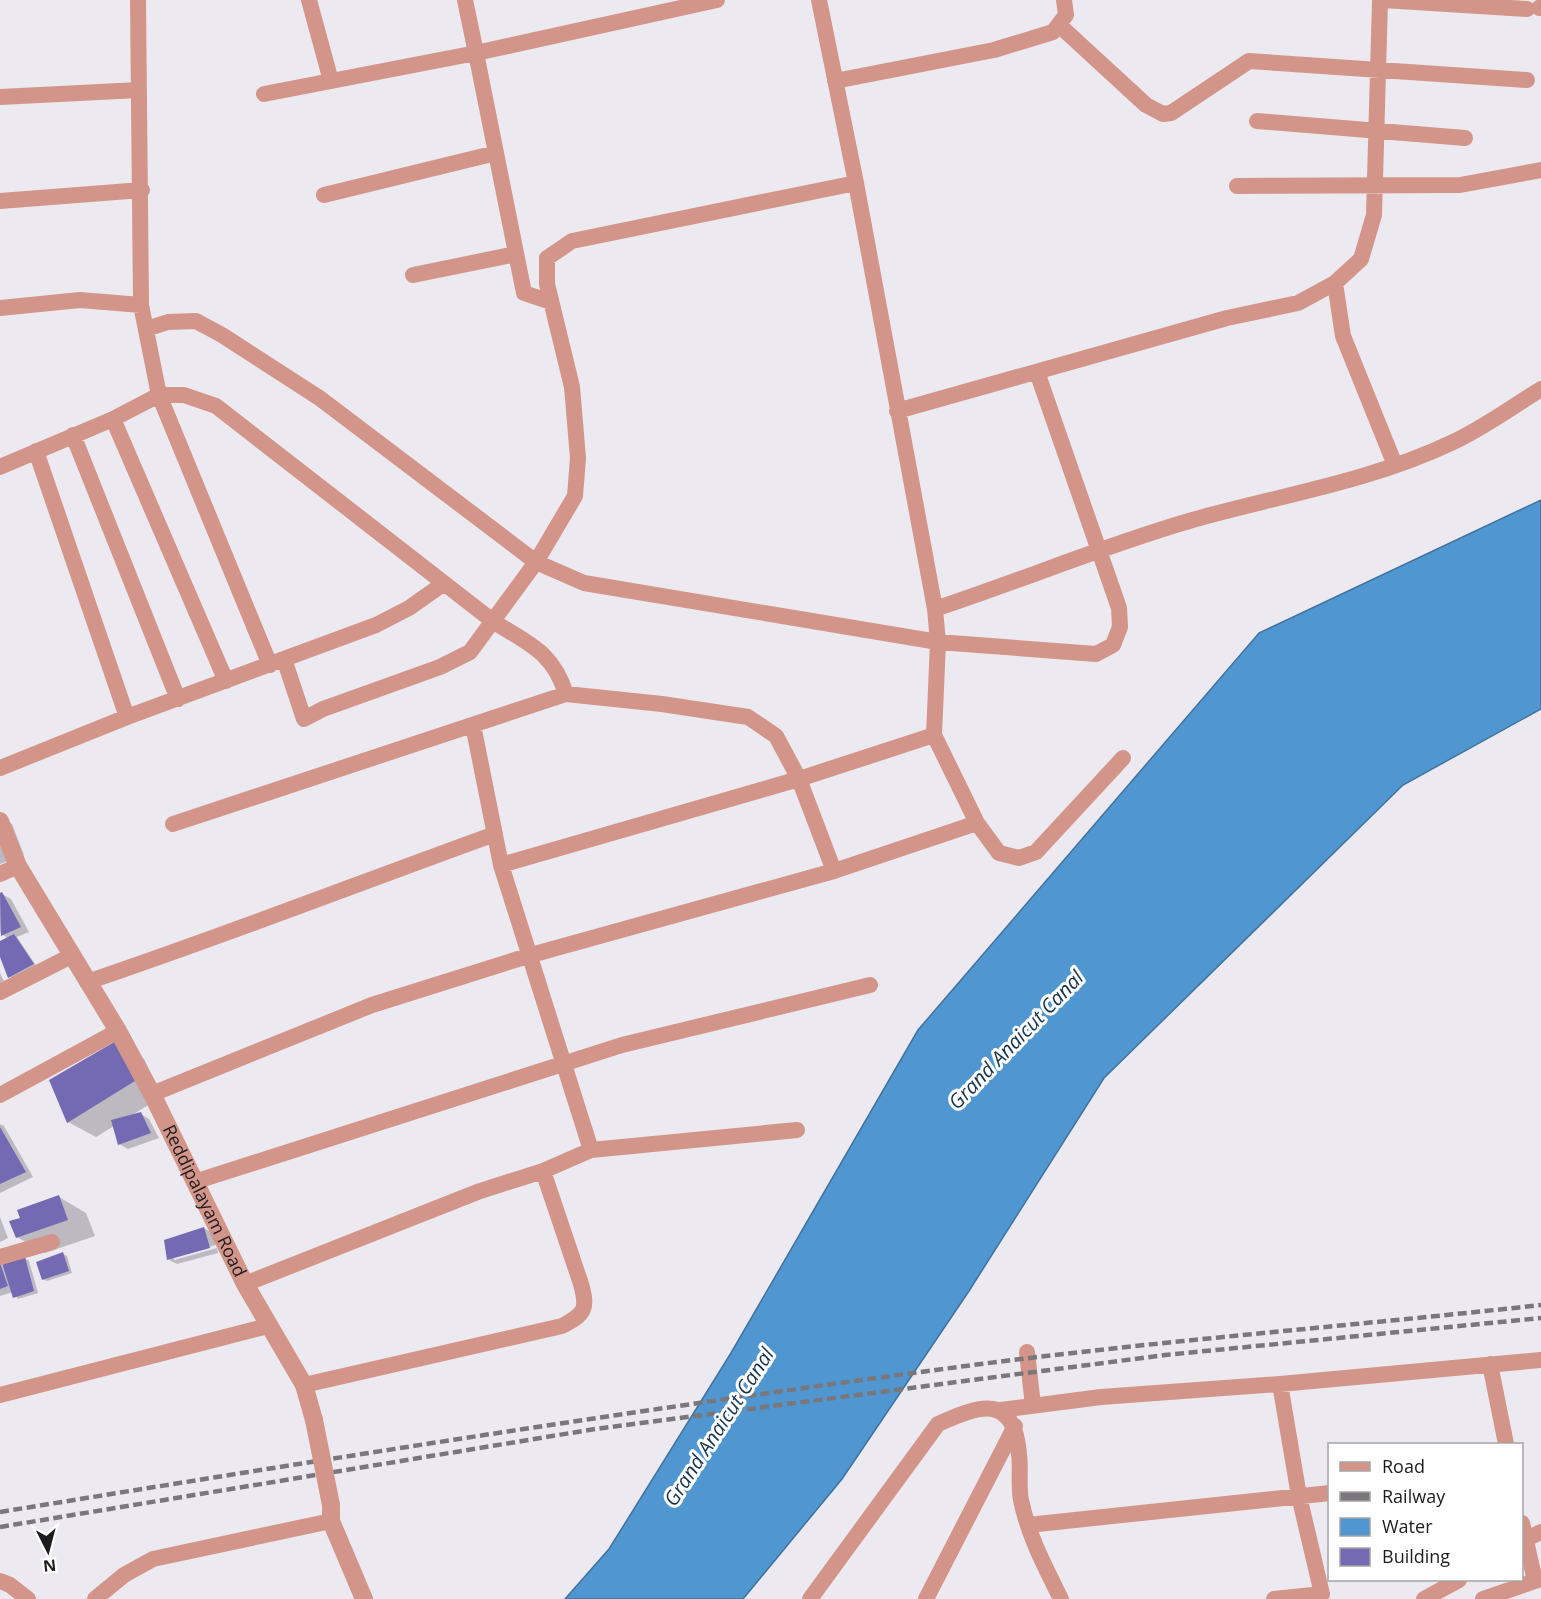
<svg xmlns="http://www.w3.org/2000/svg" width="1541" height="1599" viewBox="0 0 1541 1599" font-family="'Open Sans',sans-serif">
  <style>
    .water { fill: #5097d1; stroke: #41729c; stroke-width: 1.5 }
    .shadow { fill: #0003 }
    .building { fill: #7469b3 }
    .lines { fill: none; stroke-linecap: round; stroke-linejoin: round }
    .minor { stroke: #d39589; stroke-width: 16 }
    .tertiary { stroke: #d39589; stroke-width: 18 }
    .rail { stroke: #79777c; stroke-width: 4.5; stroke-dasharray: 9 4.5; stroke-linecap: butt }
    .tertiary-bridge { stroke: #d39589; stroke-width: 18 }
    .labels { text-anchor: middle; stroke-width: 6; stroke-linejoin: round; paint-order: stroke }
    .street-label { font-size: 18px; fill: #1d1c1f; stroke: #fff }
    .water-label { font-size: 20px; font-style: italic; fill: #15334c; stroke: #fff }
  </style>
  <rect width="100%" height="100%" fill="#ece9f1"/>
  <path class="water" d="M1541,500V709L1403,785L1104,1078L969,1291L842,1479L743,1599H565L609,1549L731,1353L918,1030L1259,633Z"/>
  <path class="shadow" d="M0,816L12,824L24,855L0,864Z
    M2,894L11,899L29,932L17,937L37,967L13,979L10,977L0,953V943L8,939L0,932V895Z
    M0,973L4,981L0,983Z
    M116,1043L144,1059L162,1097L132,1115L141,1114L149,1119L159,1138L128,1149L119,1144L114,1126L96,1137L68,1122Z
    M0,1124L4,1126L33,1177L0,1193Z
    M59,1197L86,1213L95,1236L45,1253L17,1237L22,1219Z
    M0,1217L8,1238L0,1242Z
    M204,1228L212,1233L216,1245L174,1257V1260L217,1248L218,1253L177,1264L169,1260Z
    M63,1254L67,1256L72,1273L47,1281L43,1279Z
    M25,1258L29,1261L38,1293L18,1299L13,1292L0,1296V1264L5,1267Z"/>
  <path class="building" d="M2,892L21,927L1,936L0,893Z
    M14,934L34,964L8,978L0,957V941Z
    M116,1041L135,1081L67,1123L49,1080Z
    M141,1112L151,1133L118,1145L111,1120Z
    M0,1127L26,1172L0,1184Z
    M59,1195L68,1220L16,1238L9,1221L20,1218L17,1210Z
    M204,1227L210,1248L167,1260L164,1240Z
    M63,1252L69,1271L42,1280L36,1262Z
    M25,1257L34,1291L13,1298L2,1263Z
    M0,1263L8,1286L0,1289Z"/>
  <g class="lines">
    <path class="minor" d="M138,0L141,305L159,395L270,665
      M309,0L331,81
      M465,0L476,53L717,0
      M819,0L856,183L935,609L938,642L934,735L977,823L999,853L1019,858L1036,852L1123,758
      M1383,0L1527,9
      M1539,8L1541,7
      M1059,25L1146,105L1163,114L1171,113L1249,61L1527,80
      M835,81L994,50L1053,32L1066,15L1064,0
      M264,94L476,53L524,293L551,302
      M0,97L139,90
      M1257,121L1465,138
      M1237,186L1460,185L1541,170
      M324,195L496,153
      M0,201L142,190
      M413,275L516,254
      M1335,283L1343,336L1395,465
      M0,308L80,300L141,305
      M146,329L168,322L196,321L222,335L321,399L536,562L584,583L938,642L1096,654L1113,645L1120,627L1119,608L1037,372
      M897,411L1227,318L1298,303L1335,283L1361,259L1374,215L1380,0
      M113,419L226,681
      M73,435L178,699
      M36,451L127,717
      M0,467L113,419L159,395H184L216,406L494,622C529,644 553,652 566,694
      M935,609C1020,581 1103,546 1189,521C1276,496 1369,482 1451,443C1482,429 1512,407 1541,389
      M284,659L304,719L323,709L440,667L470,652L536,562L575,496L578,458L572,387L547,284V258L572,241L856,183
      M0,768L127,717L376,625L409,608L443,584
      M173,824L566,694L662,704L748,717L776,736L799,779L834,871
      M501,865L799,779L934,735
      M0,874L18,866
      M87,982C224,936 359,883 495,834
      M0,992L71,956
      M152,1094L372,1005L531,955L834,871L977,823
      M0,1095L118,1031
      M591,1150L797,1130
      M194,1182L622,1045L870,985
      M0,1257L52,1242
      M245,1284L480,1191L543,1171L591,1150L501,865L473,725
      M1027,1352L1033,1406
      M1490,1364L1506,1444
      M304,1385L562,1326C585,1314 588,1309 581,1284L543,1171
      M0,1395L268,1326
      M1001,1410L1101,1397L1280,1384L1541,1360
      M1522,1523L1535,1581L1541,1579
      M1028,1525L1330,1493
      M1522,1541L1541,1532
      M0,1581L10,1585L28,1599
      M95,1599L124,1575L153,1559L331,1521
      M810,1599L938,1424C980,1405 1014,1393 1019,1454C1021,1469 1018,1485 1021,1500C1028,1535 1045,1567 1061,1599
      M926,1599L1015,1426
      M1274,1599L1322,1594L1299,1496L1280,1384
      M1424,1599L1459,1580
      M1483,1599L1535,1581"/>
    <g class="tertiary">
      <path id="s1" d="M0,821L18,866L118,1031L152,1094L245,1284L304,1385L314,1420"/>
      <path d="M331,1505V1521L364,1599"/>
    </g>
    <path class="rail" d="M0,1512C314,1461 627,1411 943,1369C1142,1342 1342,1327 1541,1305
      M0,1527L595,1429L1165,1355L1541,1318"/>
    <path class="tertiary-bridge" d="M314,1420L331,1505"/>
  </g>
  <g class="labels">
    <g class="street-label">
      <text dy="6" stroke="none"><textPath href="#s1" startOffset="432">Reddipalayam Road</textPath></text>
    </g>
    <g class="water-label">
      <text transform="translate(1016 1040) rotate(-46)" y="7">Grand Anaicut Canal</text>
      <text transform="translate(719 1427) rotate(-57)" y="7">Grand Anaicut Canal</text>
    </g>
  </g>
  <rect x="1328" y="1443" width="195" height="138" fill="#ffffff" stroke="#a5a4a5" stroke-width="1.5"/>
  <rect x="1340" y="1462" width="30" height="9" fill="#d39589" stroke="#a5a4a5" stroke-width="1.5"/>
  <text x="1382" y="1473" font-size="18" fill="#1d1c1f">Road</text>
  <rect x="1340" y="1492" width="30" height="9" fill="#79777c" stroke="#a5a4a5" stroke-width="1.5"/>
  <text x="1382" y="1503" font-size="18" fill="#1d1c1f">Railway</text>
  <rect x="1340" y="1518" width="30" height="18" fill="#5097d1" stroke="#a5a4a5" stroke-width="1.5"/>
  <text x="1382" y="1533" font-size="18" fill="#1d1c1f">Water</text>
  <rect x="1340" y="1548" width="30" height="18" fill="#7469b3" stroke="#a5a4a5" stroke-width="1.5"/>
  <text x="1382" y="1563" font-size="18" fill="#1d1c1f">Building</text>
  <g transform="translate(48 1551) rotate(174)" stroke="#ffffff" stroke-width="4.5" paint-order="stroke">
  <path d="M0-4.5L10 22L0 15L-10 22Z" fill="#1d1c1f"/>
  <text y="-9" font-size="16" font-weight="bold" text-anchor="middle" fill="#1d1c1f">N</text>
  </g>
</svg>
